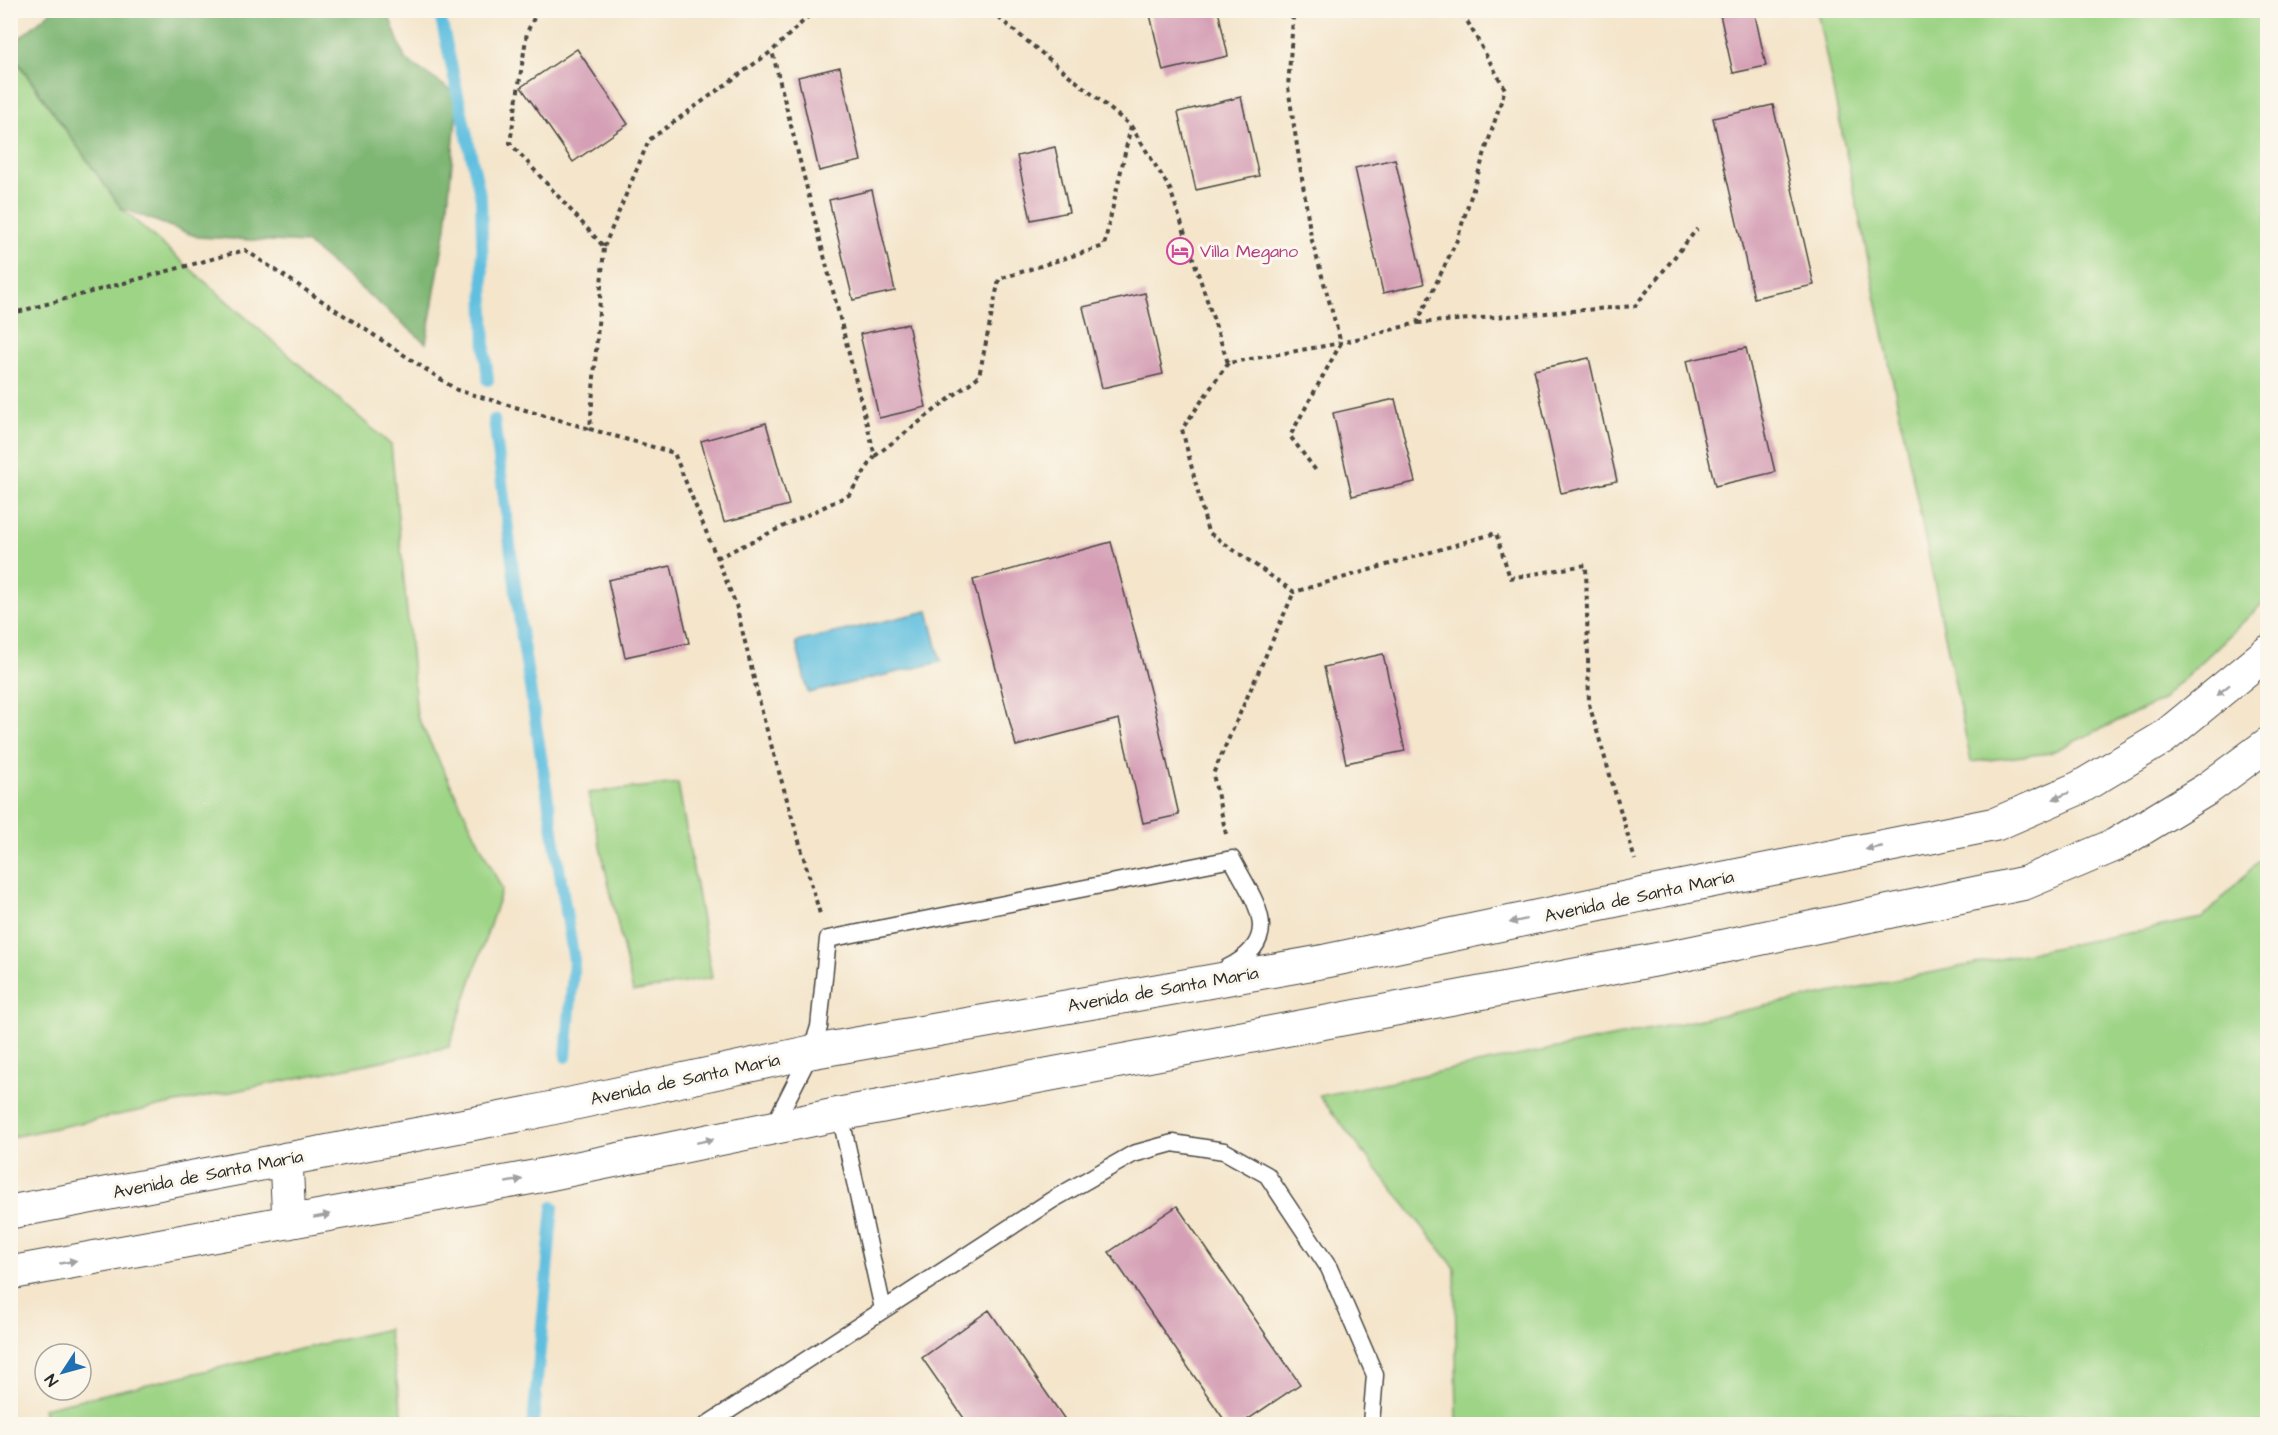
<svg xmlns="http://www.w3.org/2000/svg" width="2278" height="1435" viewBox="0 0 2278 1435" font-family="'Architects Daughter',sans-serif">
  <style>
    .green { fill: #9ed486; stroke: #648058; stroke-width: 1.5 }
    .forest { fill: #7eb673; stroke: #54704f; stroke-width: 1.5 }
    .water { fill: #61bfdf; stroke: #467585; stroke-width: 1.5 }
    .lines { fill: none; stroke-linecap: round; stroke-linejoin: round }
    .stream { stroke: #61bfdf; stroke-width: 12 }
    .building { fill: #d5a0b6 }
    .service-casing { stroke: #494743; stroke-width: 19 }
    .tertiary-casing { stroke: #494743; stroke-width: 35 }
    .path { stroke: #494743; stroke-width: 4; stroke-dasharray: 4.5 4.5; stroke-linecap: butt }
    .service { stroke: #fff; stroke-width: 16 }
    .tertiary { stroke: #fff; stroke-width: 33 }
    .oneway { fill: #a0a0a0 }
    .labels { text-anchor: middle; stroke-width: 6; stroke-linejoin: round; paint-order: stroke }
    .hotel-label { font-size: 18px; fill: #b23c85; stroke: #fbf7ec; text-anchor: start }
    .street-label { font-size: 18px; fill: #2b2b2b; stroke: #fbf7ec }
  </style>
  <rect width="100%" height="100%" fill="#fbf7ec"/>
  <filter id="ink" filterUnits="userSpaceOnUse"><feTurbulence type="fractalNoise" baseFrequency=".0167" numOctaves="2"/><feDisplacementMap in="SourceGraphic" scale="12" xChannelSelector="R" yChannelSelector="G"/><feConvolveMatrix kernelMatrix="1 2 1 2 8 2 1 2 1" color-interpolation-filters="sRGB"/></filter>
  <filter id="wash" filterUnits="userSpaceOnUse"><feTurbulence type="fractalNoise" baseFrequency=".008" numOctaves="4" result="noise"/><feDisplacementMap in="SourceGraphic" scale="24" xChannelSelector="R" yChannelSelector="G"/><feGaussianBlur stdDeviation="1.35" result="paint"/><feColorMatrix in="noise" values="0 0 0 0 0 0 0 0 0 0 0 0 0 0 0 0 0 1.4 0 .05"/><feComposite in="paint" operator="in"/></filter>
  <g filter="url(#wash)">
    <rect width="100%" height="100%" fill="#f4e5cb"/>
    <path class="green" d="M1817,11H2267V599L2162,700L2050,753L1971,762Z
      M10,52L121,208L391,445L417,716L502,889L449,1047L11,1137Z
      M678,783L712,978L633,992L588,793Z
      M2267,853V1424H1457L1455,1268L1319,1096L2202,918Z
      M388,1329L404,1424H46L43,1408Z"/>
    <path class="forest" d="M53,10L387,11L405,59L458,95L446,227L426,343L307,243L198,237L121,208L11,52V45Z"/>
    <path class="water" d="M928,611L941,662L808,693L796,642Z"/>
    <g class="lines">
      <path class="stream" d="M439,10L481,199L485,353L488,380
        M494,420L522,638L574,961L566,1057
        M533,1424L553,1207"/>
    </g>
    <g id="blocks">
      <path class="building" d="M1149,10H1218L1228,56L1163,71Z
        M1719,10H1754L1766,66L1733,73Z
        M577,49L628,124L573,162L521,87Z
        M840,67L861,161L819,171L798,77Z
        M1241,97L1259,176L1196,190L1178,112Z
        M1773,105L1814,285L1754,298L1713,118Z
        M1055,147L1069,212L1031,220L1017,156Z
        M1395,159L1424,284L1383,293L1355,168Z
        M872,190L895,291L853,300L829,200Z
        M1145,293L1163,374L1102,388L1083,307Z
        M908,324L926,407L879,418L860,334Z
        M1746,348L1775,472L1715,486L1686,361Z
        M1589,358L1617,481L1561,493L1534,370Z
        M1395,399L1415,482L1352,496L1333,413Z
        M766,423L789,505L724,522L701,441Z
        M1111,542L1155,710L1179,815L1143,823L1119,719L1016,746L973,580Z
        M671,566L689,643L625,657L608,580Z
        M1383,654L1405,751L1346,763L1324,667Z
        M1177,1206L1300,1384L1241,1424H1227L1109,1252Z
        M989,1310L1068,1424H968L922,1358Z"/>
    </g>
  </g>
  <g filter="url(#ink)">
    <use href="#blocks" fill-opacity="0" stroke="#494743" stroke-width="1.5"/>
    <g class="lines">
      <defs>
        <path id="service" d="M840,1114L883,1309
          M773,1127L811,1052L819,1027L828,939L1232,859C1255,903 1286,938 1227,968
          M708,1424L1052,1200L1133,1154L1173,1143L1224,1151L1267,1175L1329,1268L1375,1375L1371,1424"/>
        <path id="tertiary" d="M286,1159L289,1222
          M10,1212L529,1113L811,1052L1326,961L1645,894L1996,824L2079,788L2163,738L2268,652
          M10,1273L539,1176L840,1114L1686,954L2025,883L2115,845L2207,789L2268,744"/>
      </defs>
      <use href="#service" class="service-casing"/>
      <use href="#tertiary" class="tertiary-casing"/>
      <path class="path" d="M538,10L527,32L510,143L604,247L590,429L674,453L736,605L764,720L820,914
        M1285,10L1293,19L1288,87L1311,237L1341,343L1290,436L1317,472
        M1131,126L1170,189L1228,363L1341,343L1417,323L1457,240L1505,89L1461,10
        M604,247L649,140L772,51L815,10
        M10,314L245,250L457,390L590,429
        M1418,323L1635,306L1697,229
        M1228,363L1182,429L1208,532L1294,592L1496,533L1510,578L1586,565L1589,704L1635,860
        M875,456L979,376L999,279L1104,246L1131,126L989,10
        M717,558L849,495L875,456L772,51
        M1226,834L1213,774L1294,592"/>
      <use href="#service" class="service"/>
      <use href="#tertiary" class="tertiary"/>
    </g>
    <defs><path id="oneway-solid" d="M-6-.8H1V-3.2L6.5 0L1 3.2V.8H-6Z" transform="scale(1.5)"/></defs>
    <g class="oneway">
      <use href="#oneway-solid" transform="translate(2223 690) rotate(141)"/>
      <use href="#oneway-solid" transform="translate(2061 796) rotate(157)"/>
      <use href="#oneway-solid" transform="translate(1874 848) rotate(169)"/>
      <use href="#oneway-solid" transform="translate(1518 921) rotate(168)"/>
      <use href="#oneway-solid" transform="translate(705 1141) rotate(-12)"/>
      <use href="#oneway-solid" transform="translate(514 1181) rotate(-10)"/>
      <use href="#oneway-solid" transform="translate(322 1216) rotate(-10)"/>
      <use href="#oneway-solid" transform="translate(68 1262) rotate(-10)"/>
    </g>
  </g>
  <defs>
    <symbol id="hotel-ring" viewBox="-11 -11 22 22"><circle r="9.5" fill="#fbf7ec" stroke="#d1479c" stroke-width="1.5"/><path d="M-6-4.5h1.5V1H6V5H4.5V3h-9V5H-6ZM-4 0a1.8 1.8 0 1 1 3.6 0ZM.5 0V-2.5h3Q6-2.5 6 0Z" fill="#d1479c"/></symbol>
  </defs>
  <g fill-rule="evenodd">
    <use href="#hotel-ring" x="1165" y="236" width="30" height="30"/>
  </g>
  <g class="labels">
    <g class="hotel-label">
      <text x="1200" y="257">Villa Megano</text>
    </g>
    <g class="street-label">
      <text transform="translate(1639 896) rotate(-12)" y="6">Avenida de Santa María</text>
      <text transform="translate(1163 989) rotate(-10)" y="6">Avenida de Santa María</text>
      <text transform="translate(685 1079) rotate(-12)" y="6">Avenida de Santa María</text>
      <text transform="translate(208 1174) rotate(-11)" y="6">Avenida de Santa María</text>
    </g>
  </g>
  <rect width="2278" height="1435" fill="none" stroke="#fbf7ec" stroke-width="36"/>
  <g transform="translate(63 1372) rotate(234)"><circle r="28" fill="#fbf7ec" stroke="#a8a59f" stroke-width="1.5"/>
  <path d="M0-4.5L10 22L0 15L-10 22Z" fill="#1f6fb2"/>
  <text y="-9" font-size="16" font-weight="bold" text-anchor="middle" fill="#2b2b2b">N</text>
  </g>
</svg>
